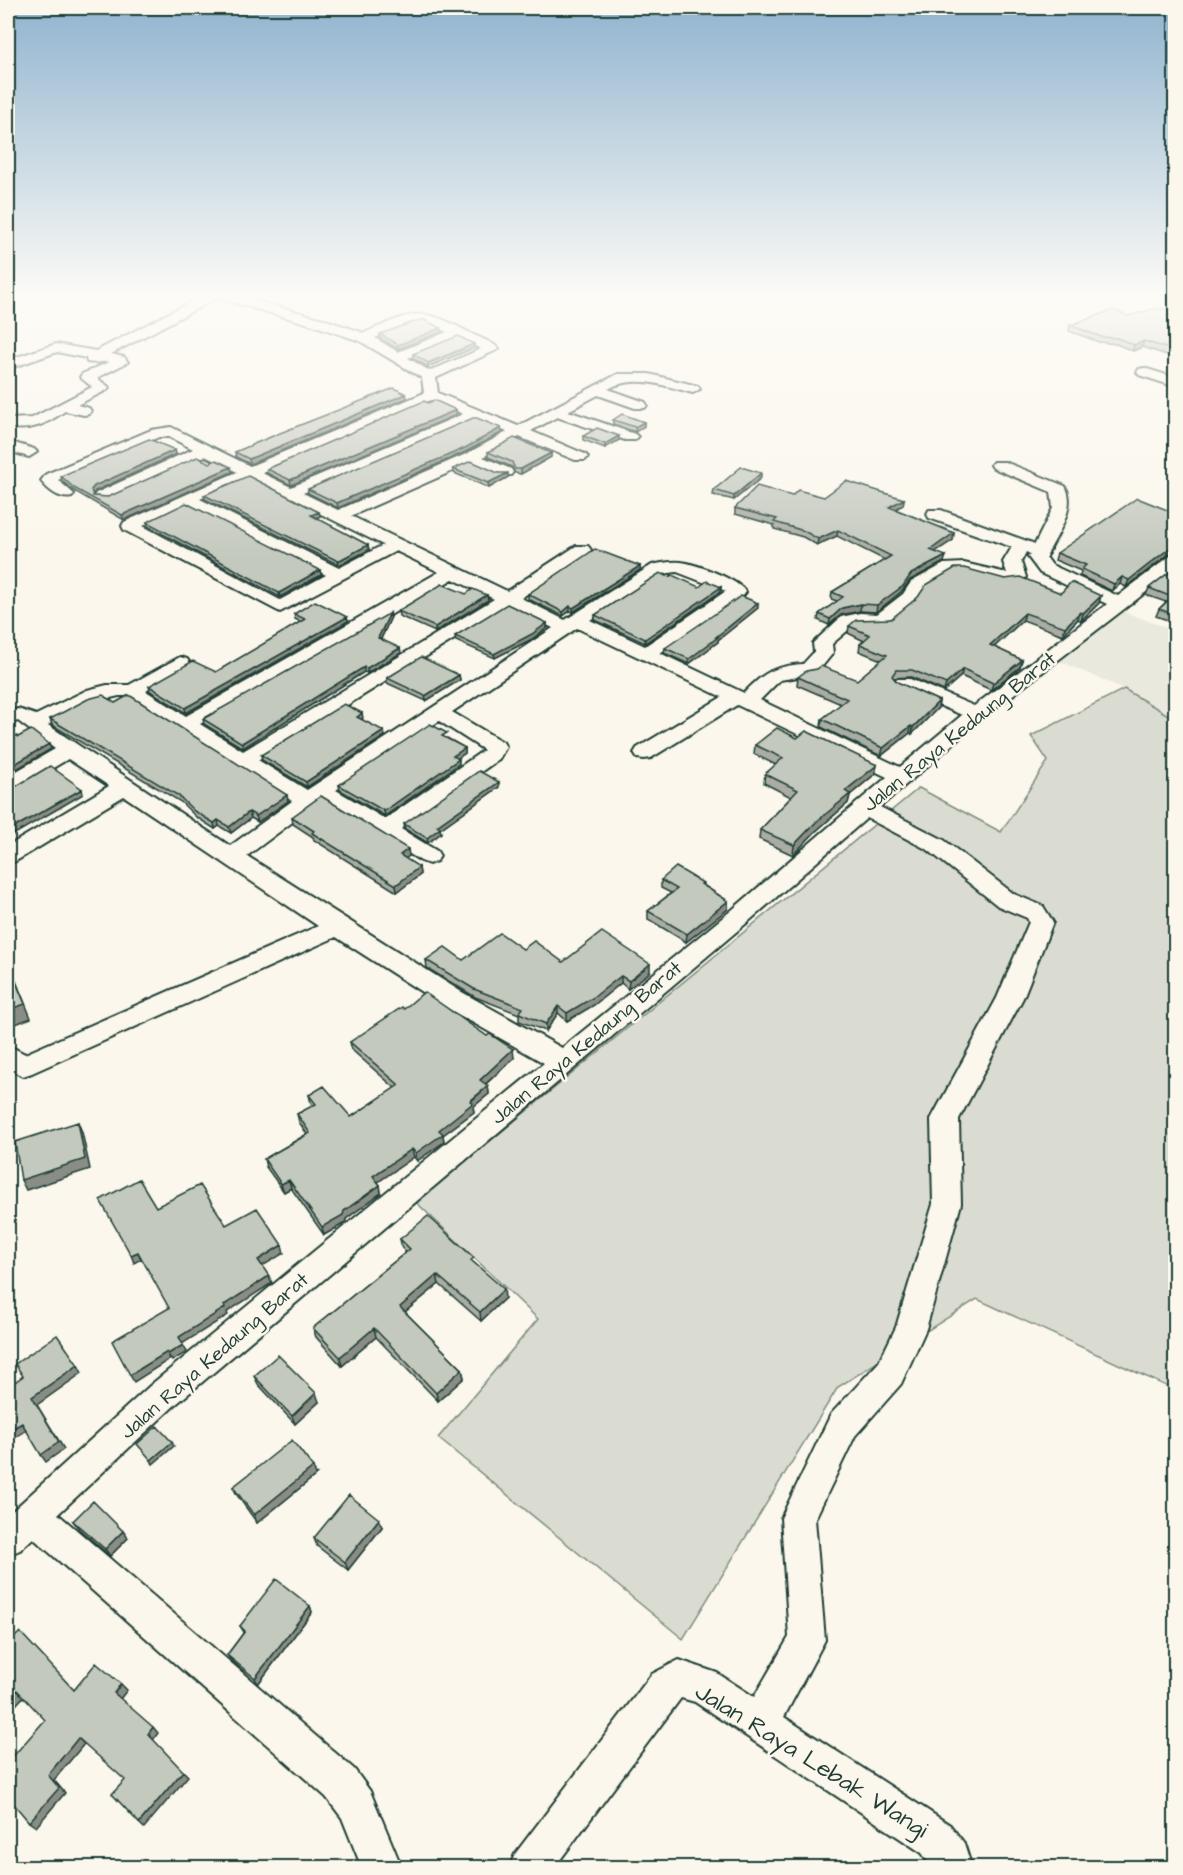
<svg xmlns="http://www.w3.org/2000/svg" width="1183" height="1875" viewBox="0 0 1183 1875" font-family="'Architects Daughter',sans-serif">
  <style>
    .built { fill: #eae9de }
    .green { fill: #dbdcd1; stroke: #7d8c82; stroke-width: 1.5 }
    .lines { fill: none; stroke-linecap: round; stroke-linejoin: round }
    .minor-casing { stroke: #1f3d34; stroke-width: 4 }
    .minor { fill: #fbf7ec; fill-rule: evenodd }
    .wall { fill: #a9ada3; stroke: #1f3d34; stroke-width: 1.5 }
    .shaded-wall { fill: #898d85; stroke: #1f3d34; stroke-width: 1.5 }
    .building { fill: #c4c9be; stroke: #1f3d34; stroke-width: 1.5 }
    .labels { text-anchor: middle; stroke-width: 5; stroke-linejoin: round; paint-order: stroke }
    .street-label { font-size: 20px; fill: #1f3d34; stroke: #fbf7ec }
    .near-street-label { font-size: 24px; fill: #1f3d34; stroke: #fbf7ec }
  </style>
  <rect width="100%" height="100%" fill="#fbf7ec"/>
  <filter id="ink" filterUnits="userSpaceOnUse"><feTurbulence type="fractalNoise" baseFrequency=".0167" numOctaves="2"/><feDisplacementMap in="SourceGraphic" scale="12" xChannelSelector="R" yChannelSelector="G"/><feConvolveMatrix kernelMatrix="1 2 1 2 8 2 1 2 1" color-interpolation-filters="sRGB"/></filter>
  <g filter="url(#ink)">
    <path class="built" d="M1122,611L1175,631V719L1124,689L1059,661Z"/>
    <path class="green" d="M1124,689L1175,719V1390L977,1299L838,1387L683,1639L438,1438L538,1319L416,1202L919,788L1001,832L1048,761L1031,736Z"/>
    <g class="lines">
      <defs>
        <path id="minor" d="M202,296H237L320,318L364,333C416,311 420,306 470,333C479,338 492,341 499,349L436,378L438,393L518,426L618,374H649L698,386L700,389L693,393C665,386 635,374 608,389L645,402L647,405L645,408H635L598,395L568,411L635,434L638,437L635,440H625L557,417L531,431L585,454L588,457L585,460H575L519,437L483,457L511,469L513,472L511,475H499L471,463L351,516L507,591L576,546H588L591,550L588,554L521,598L565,620L652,565C661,563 672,561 681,562C697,564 737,579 746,592L743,596L660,653L744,693C764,672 775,666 803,664L814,652L813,643L841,617L860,613L877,614L903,594L911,582L944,564L964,563L1007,573L1003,562L1012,547L929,518L927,514L929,510H941L1035,544L1053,508L1051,492L993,468L991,465L993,462H1005L1065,486C1078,508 1055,537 1046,557L1052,565L1118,596L1170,556L1176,555V569L983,718L880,807L944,840L1014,894L1043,906L1053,922L1023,998L959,1119L961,1204L926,1329L901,1384L855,1436L815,1519L825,1640L784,1717L950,1825L964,1843L972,1868H932L922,1853L695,1702L681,1698L554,1868H509L515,1854L652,1674L679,1660L717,1673L754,1697L789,1637L781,1518L831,1414L879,1362L896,1327L933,1204L931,1119L997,998L1029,922L1027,918L998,906L928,850L867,818L749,921L175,1405L58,1514L354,1769L370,1791L402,1868H362L342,1818L326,1797L33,1538L20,1550L8,1555V1515L153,1383L544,1063L442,1005L336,937L32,1073L23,1076L8,1069V1045L25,1054L318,926L124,796L16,861L8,863V846L109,786L68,759L16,790L8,792V776L55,749L18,721L8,724V712L18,709L36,715L87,690L107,685H129L180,657L187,659L190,663L187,667L146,691L186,716L439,572L396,551L280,612L124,530L122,526L124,522L237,472L205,456L108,499H96L94,496L96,493L193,449L169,437H159L58,480L74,494L72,497C60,500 48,490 41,481L46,474L151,430L171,427L250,466L424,393L422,378L360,341L310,324L217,298L111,354L124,357L128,362L97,378L109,387L107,390L77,405L89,408L91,411L89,414L84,415L65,411C47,424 30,432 8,427V419L32,418L92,387L80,377L82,374L109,362C101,361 95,364 87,362L86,358L57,352L8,369V360L56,344L96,351ZM423,321L447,332L398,352L375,338L412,323ZM458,338L481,349L430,371L408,358ZM431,400L463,414L291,487L262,473ZM476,419L507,432L466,454L338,510L303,493ZM249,478L383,545L339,568L200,499ZM187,505L326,575L280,600L143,526ZM1026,552L1030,554L1028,557L1040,573L1107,604L974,706L910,679H896L893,683L896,687L962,715L900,767L760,700L780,680L816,674L833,653L832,644L854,625L888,624L915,602L923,590L953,573H963L1004,584L1023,581L1026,577L1021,562ZM677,572L726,591L645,646L590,620L662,574ZM453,579L494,599L243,751L200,724ZM508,606L553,628L307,790L258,760ZM577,628L722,697L637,748L634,753L637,758L644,759L651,758L737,705L887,777L733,909L562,1048L460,991L247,856L322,800L421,861L429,864L437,861L440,856L437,851L401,829L499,759L506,747L503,742L452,712ZM119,696H127L292,801L230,846L48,725L89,703ZM439,721L484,750L385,819L336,790Z
          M1144,368L1176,378V387L1139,375L1137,372L1139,369Z
          M8,441L34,449L37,452L29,457L8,451Z"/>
      </defs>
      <use href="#minor" class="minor-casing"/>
      <use href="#minor" class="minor"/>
    </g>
    <path class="wall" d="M1176,306V358L1142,347L1133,351L1116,344L1099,342L1069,331L1070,325L1128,316Z
      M441,328V332L398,349L380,338V334Z
      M474,344V348L428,367L413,358V354Z
      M406,394L407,398L250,464L236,457L235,452Z
      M428,403L456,410V415L291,485L267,473V469Z
      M613,420L644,422V426L635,432L613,424Z
      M501,433L465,452L338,508L308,493V489Z
      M583,436L619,440L605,448L583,440Z
      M175,450L176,454L95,491L92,494L93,496L108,497L210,463L232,472L124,520L76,492L62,481L61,476Z
      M488,452L551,453V457L521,474L515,473L512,467L488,457Z
      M453,469L498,473L508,477L489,488L454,473Z
      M761,478L734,500L713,495L714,490Z
      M204,495L320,516L316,518L368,545L369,550L339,565L205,499Z
      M824,497L904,499L903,505L895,509L954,533L953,540L935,552L944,562L910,580L901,592L876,612L860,611L841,615L829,625L818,620L819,614L837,601L831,599L832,592L885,560L837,536L817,545L803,537L774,529V525L735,514V508Z
      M1176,512V554H1169L1126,587L1120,584L1112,591L1080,576L1081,571L1055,560L1057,553Z
      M147,522L321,575L280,597L148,526Z
      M640,566V570L573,612L570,611L563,616L528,599V594Z
      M1176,567V623L1156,616L1159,609L1166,602L1146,595L1149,588Z
      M699,587H721L720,592L645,643L595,620V615Z
      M1061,593L1099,603L1081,621L1078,619L1063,635L1023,620L994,647L1022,660L1020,667L991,690L961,676L944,691L911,677L894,678L897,682L939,701L938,708L912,734L910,733L881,756L821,727L822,719L841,704L797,685L798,677L857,680L881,660L859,651L860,644L864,641L848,633L849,626L891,619Z
      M466,594L487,595L488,600L435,632L399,616L398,611Z
      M758,608L718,640V642L689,664L664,653L665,648Z
      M294,614L348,621L186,713L150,691L149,686L216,672L301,622L295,619Z
      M391,617L381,639L401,653L367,673L364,672L243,748L204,724L203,719Z
      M547,623V628L532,639L495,658L456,641L455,636Z
      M459,675L460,680L426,701L387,683V678Z
      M115,703L288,801L258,822L251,818L231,833L219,826L215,829L196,817L181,802L52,725L50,719Z
      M363,718L361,719L385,736L307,787L262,760L261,755Z
      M447,738L465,748V753L457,758L459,764L385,816L340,790L339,785Z
      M797,738L877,765L875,774L850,795L848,803L815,832L793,855L759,839L760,830L791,797L764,783L765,774L776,765L754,754L755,745Z
      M499,787L440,829L441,833L428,843L405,829L404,824Z
      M292,817L409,856L405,859L419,867L420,875L397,892L314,840L313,837L293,824Z
      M661,880L703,885L728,901V909L686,942L648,919V911L671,893L661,888Z
      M523,949L563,962L650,972L628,989L621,983L594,1005L567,1021L558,1013L546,1031L519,1021V1014L475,997L427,968L426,960H463Z
      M404,1009L514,1058L486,1084L488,1086L489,1094L473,1107L474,1112L443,1135L444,1142L417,1161L414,1157L378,1182L380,1185L381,1193L346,1219L345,1223L324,1235L291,1188L284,1192L266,1167L264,1159L307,1134L299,1122L297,1114L313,1106L311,1103L309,1095L351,1117L395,1088L352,1050L350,1042Z
      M400,1239L475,1264L505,1298L481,1321L439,1284L405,1312L462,1369L464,1378L438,1401L376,1337L342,1366L316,1337L313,1328L406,1252L402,1248Z
      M254,1376L319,1402L295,1424L258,1384Z
      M316,1475L257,1523L237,1495L233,1487Z
      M73,1521L128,1538L110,1556L79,1529Z
      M382,1527L348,1570L317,1546L314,1538Z
      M310,1606L312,1612L258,1684L231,1660L227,1655L244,1632L240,1626Z"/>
    <path class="shaded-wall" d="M441,328V332L398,349V345Z
      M1144,341L1142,347L1133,351L1134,345Z
      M474,344V348L428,367V363Z
      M406,394L407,398L250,464L249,459Z
      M456,410V415L291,485L290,480Z
      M644,422V426L635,432V427Z
      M501,428V433L465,452L338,508L337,503Z
      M619,436V440L605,448V444Z
      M175,450L176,454L95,491L92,495L91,490L94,486Z
      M551,453V457L521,474V469Z
      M231,467L232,472L124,520L122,515Z
      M508,473V477L489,488L488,483Z
      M761,473V478L734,500V496Z
      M904,499L903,505L888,513L889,507Z
      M319,512L320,516L311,520V515Z
      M838,530L837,536L817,545L818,539Z
      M954,533L953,540L929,556L930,550Z
      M368,545L369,550L339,565L338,561Z
      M1171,547L1169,554L1126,587L1129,580Z
      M946,556L944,562L910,580L901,592L876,612L877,605L911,574Z
      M640,566V570L573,612V608Z
      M320,570L321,575L280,597L279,593Z
      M1122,577L1120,584L1112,591L1114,584Z
      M721,587L720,592L645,643V639Z
      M487,595L488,600L435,632V627Z
      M1101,596L1099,603L1081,621L1083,613Z
      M758,603V608L718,640V642L689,664V659Z
      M861,604L860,611L841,615L829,625L830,619L842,608Z
      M570,606V611L563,616V612Z
      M1080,612L1078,619L1063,635L1065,627Z
      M390,613L391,617L379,643L378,638Z
      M1025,613L1023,620L988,653L990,645Z
      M347,617L348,621L186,713L185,708Z
      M547,623V628L532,639L495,658L494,654Z
      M400,648L401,653L367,673V668Z
      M1022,660L1020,667L991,690L993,683Z
      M364,667V672L243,748L242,743Z
      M963,669L961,676L944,691L946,684Z
      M459,675L460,680L426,701L425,696Z
      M939,701L938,708L912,734L913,727Z
      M362,713L363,718L358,722L357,717Z
      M911,726L910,733L881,756L883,748Z
      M384,731L385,736L307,787L306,782Z
      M49,744L51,749L8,774V768Z
      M465,748V753L454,761L453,756Z
      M459,759V764L385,816L384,811Z
      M877,765L875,774L850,795L848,803L815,832L793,855L794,845L845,791Z
      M499,782V787L440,829L441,833L428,843L427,838L437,826Z
      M82,789L83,794L8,838V831Z
      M287,795L288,801L258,822L256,816Z
      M249,812L251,818L231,833L229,827Z
      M218,820L219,826L215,829L214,823Z
      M408,849L409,856L401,862L400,855Z
      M419,867L420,875L397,892L396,885Z
      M728,901V909L686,942L687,934Z
      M8,961L31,1018L8,1027Z
      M650,964V972L628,989L629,981Z
      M621,976V983L594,1005L567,1021V1013Z
      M558,1006V1013L546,1031V1024Z
      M513,1049L514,1058L481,1088L480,1080Z
      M488,1086L489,1094L473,1107L474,1112L443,1135L444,1142L417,1161L416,1153L439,1130Z
      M78,1122L82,1132L90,1169L26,1190L21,1180Z
      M412,1149L414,1157L375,1184L373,1176Z
      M289,1180L291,1188L284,1192L281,1184Z
      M380,1185L381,1193L346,1219L345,1223L324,1235L322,1227Z
      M282,1245L284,1253L261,1267L258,1260Z
      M138,1252L141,1259L134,1263L131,1255Z
      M437,1275L439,1284L401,1315L400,1307Z
      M269,1276L272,1283L227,1312L228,1315L182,1344L179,1337L224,1305Z
      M504,1289L505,1298L481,1321L480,1312Z
      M374,1328L376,1337L342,1366L340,1357Z
      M183,1345L187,1352L172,1361L168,1354Z
      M167,1352L170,1359L134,1382L130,1375Z
      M78,1365L82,1373L37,1405L64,1449L46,1462L41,1455L32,1397Z
      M462,1369L464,1378L438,1401L436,1393Z
      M316,1393L319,1402L295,1424L292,1416Z
      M22,1423L27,1430L8,1442V1431Z
      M172,1442L174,1446L153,1464L151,1460Z
      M313,1467L316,1475L257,1523L254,1515Z
      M379,1519L382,1527L348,1570L345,1562Z
      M123,1531L128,1538L110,1556L105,1549Z
      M310,1606L312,1612L258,1684L255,1678Z
      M121,1684L127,1690L120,1699L114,1693Z
      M17,1690L24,1696L8,1714V1700Z
      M153,1727L158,1733L153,1740L148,1734Z
      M78,1738L84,1744L54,1780L65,1793L36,1827L29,1822L48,1775Z
      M183,1771L188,1776L144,1828L139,1823Z"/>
    <path class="building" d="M1173,305L1176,306V351L1144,341L1134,345L1117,338L1101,337L1070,325L1113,310L1128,316L1156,308L1160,310Z
      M422,319L441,328L398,345L380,334Z
      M458,336L474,344L428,363L413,354Z
      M394,388L406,394L249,459L235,452L280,433Z
      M434,400L456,410L290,480L267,469L424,401L428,403Z
      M622,414L644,422L635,427L613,420Z
      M473,418H477L501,428L465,448L337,503L308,489Z
      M597,428L619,436L605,444L583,436Z
      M514,438L551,453L521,469H515L512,462L488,452Z
      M149,439L175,450L94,486L91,490L93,496L108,497L197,457L210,463L216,460L231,467L122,515L74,488L61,476Z
      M471,461L498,473H508L488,483L453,469Z
      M741,467L761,473L734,496L714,490Z
      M248,476L319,512L311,515L368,545L338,561L204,495Z
      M846,481L904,499L889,507L954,533L930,550L946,556L911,574L903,586L877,605L861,604L842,608L830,619L819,614L843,597L832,592L891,556L838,530L818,539L804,531L774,522L777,519L735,508L757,486L792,496L798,490L824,497Z
      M1137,498L1175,513L1176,512V547H1171L1129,580L1122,577L1114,584L1082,569L1086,565L1057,553Z
      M186,503L320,570L279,593L147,522Z
      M595,549L640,566L573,608L570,606L563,612L528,594Z
      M1176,567V615L1159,609L1172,597L1149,588Z
      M955,568H964L1005,579L1020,577L1061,593L1071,582L1101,596L1083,613L1080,612L1065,627L1025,613L990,645L1022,660L993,683L963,669L946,684L912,670H896L892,676L897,682L939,701L913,727L911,726L883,748L822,719L847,699L798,677L806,671L817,669L821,666L857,680L887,655L860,644L870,635L849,626L856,620L891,619L918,597L926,585Z
      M660,573L669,577L672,575L699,587L707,581L721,587L645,639L595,615Z
      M442,584L466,594L473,589L487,595L435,627L398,611Z
      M741,596L758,603L716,637H718L689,659L665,648Z
      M315,601L347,617L185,708L149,686L193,661L216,672L305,619L294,614Z
      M507,604L547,623L532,634L494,654L455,636Z
      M390,613L378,638L400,648L367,668L364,667L242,743L203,719Z
      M421,657L459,675L425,696L387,678Z
      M103,695L115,703L129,695L287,795L256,816L249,812L229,827L218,820L214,823L194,811L179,796L50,719L88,699Z
      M344,704L362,713L357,717L384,731L306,782L261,755Z
      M430,724L447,733L442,736L465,748L453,756L459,759L384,811L339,785Z
      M777,728L797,738L806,731L877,765L845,791L850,794L816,822L794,845L760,830L798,790L765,774L783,758L755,745Z
      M8,729L18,737L31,730L49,744L8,768Z
      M50,766L82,789L8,831V788L15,787Z
      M479,771L499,782L437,826L440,828L427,838L404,824Z
      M321,796L408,849L400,855L419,867L396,885L312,833L314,831L292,817Z
      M676,867L703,883L701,884L728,901L687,934L648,911L677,889L661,880Z
      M602,932L650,964L629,981L621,976L594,997L567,1013L558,1006L546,1024L519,1013L523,1008L474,989L426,960L445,947L463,960L500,933L523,949L534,941L563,962Z
      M8,963L25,1004L8,1010Z
      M424,992L487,1036L490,1034L513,1049L480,1080L488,1086L470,1101L473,1103L439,1130L443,1134L416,1153L412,1149L373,1176L380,1185L344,1211L343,1215L322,1227L289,1180L281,1184L264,1159L310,1133L297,1114L316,1104L309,1095L324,1086L351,1117L399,1085L350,1042L402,1007L404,1009Z
      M78,1122L85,1159L21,1180L15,1142Z
      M139,1179L156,1207L200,1185L226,1225L257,1208L282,1245L258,1260L269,1276L224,1305L225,1308L179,1337L183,1345L168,1354L167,1352L130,1375L112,1341L169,1308L138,1252L131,1255L100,1200Z
      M428,1216L474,1258L471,1260L504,1289L480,1312L437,1275L400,1307L462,1369L436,1393L374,1328L340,1357L313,1328L410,1249L400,1239Z
      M57,1335L78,1365L32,1397L59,1442L41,1455L22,1423L8,1431V1387L23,1376L15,1364Z
      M278,1355L316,1393L292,1416L254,1376Z
      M157,1426L172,1442L151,1460L137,1444Z
      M292,1440L313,1467L254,1515L233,1487Z
      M349,1495L379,1519L345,1562L314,1538Z
      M93,1501L123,1531L105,1549L73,1521Z
      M276,1579L310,1606L255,1678L227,1655L245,1631L240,1626Z
      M20,1632L74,1690L96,1663L121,1684L114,1693L153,1727L148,1734L183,1771L139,1823L112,1794L125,1780L78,1738L48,1775L59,1788L29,1822L8,1797V1762L45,1720L17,1690L8,1700V1644Z"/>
  </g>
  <linearGradient id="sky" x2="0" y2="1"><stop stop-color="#90b4cf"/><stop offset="0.53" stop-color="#fdfbf6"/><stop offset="1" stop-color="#fdfbf6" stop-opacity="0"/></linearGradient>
  <rect width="1183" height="559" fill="url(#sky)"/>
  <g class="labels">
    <g class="street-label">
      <text transform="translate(959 731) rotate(-39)" y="7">Jalan Raya Kedaung Barat</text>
      <text transform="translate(586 1042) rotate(-40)" y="7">Jalan Raya Kedaung Barat</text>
      <text transform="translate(214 1355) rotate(-41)" y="7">Jalan Raya Kedaung Barat</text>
    </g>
    <g class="near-street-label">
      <text transform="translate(812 1760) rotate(32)" y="8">Jalan Raya Lebak Wangi</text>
    </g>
  </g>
  <rect width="1183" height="1875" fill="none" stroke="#fbf7ec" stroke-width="30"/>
  <rect x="15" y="15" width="1153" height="1845" fill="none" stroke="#1f3d34" stroke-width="2" filter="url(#ink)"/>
</svg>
